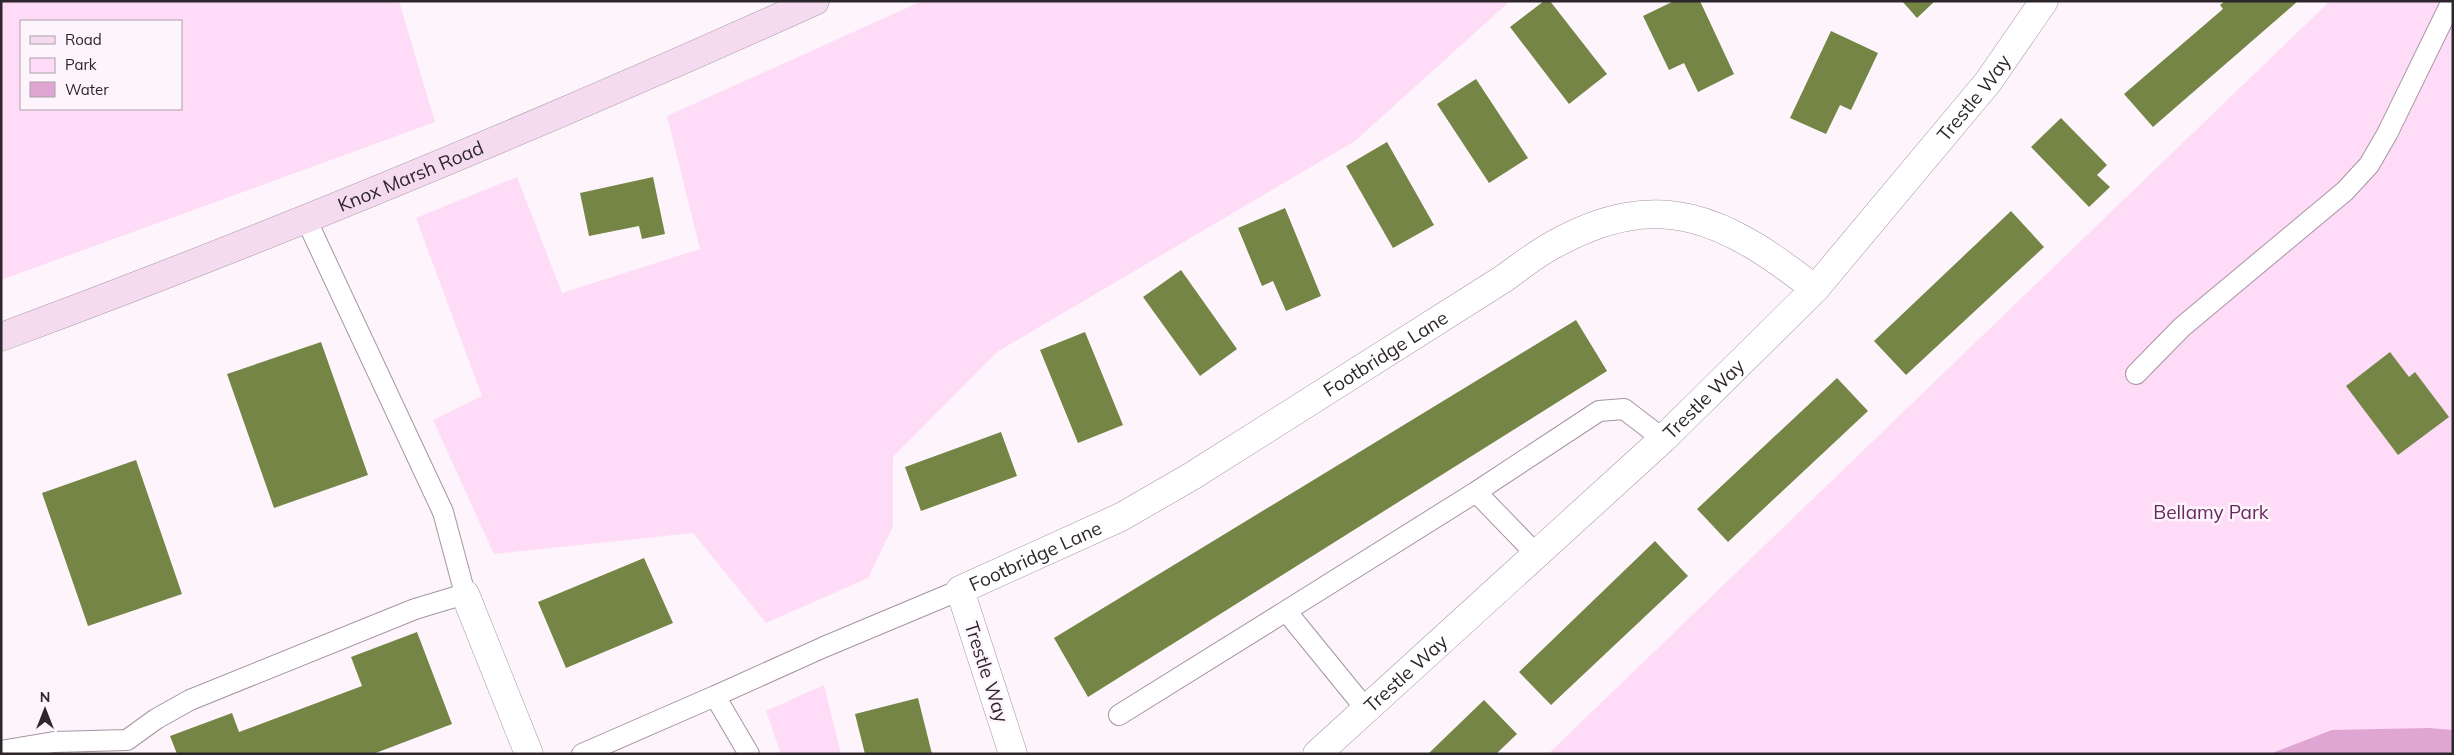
<svg xmlns="http://www.w3.org/2000/svg" width="2454" height="755" viewBox="0 0 2454 755" font-family="Mulish,sans-serif">
  <style>
    .green { fill: #fedbf6; fill-rule: evenodd }
    .water { fill: #dfa5d3 }
    .building { fill: #748545 }
    .lines { fill: none; stroke-linecap: round; stroke-linejoin: round }
    .service-casing { stroke: #a694a2; stroke-width: 22 }
    .minor-casing { stroke: #a694a2; stroke-width: 29 }
    .secondary-casing { stroke: #a694a2; stroke-width: 29 }
    .service { stroke: #fff; stroke-width: 20 }
    .minor { stroke: #fff; stroke-width: 28 }
    .secondary { stroke: #f4dbf0; stroke-width: 28 }
    .labels { text-anchor: middle; stroke-width: 5; stroke-linejoin: round; paint-order: stroke }
    .street-label { font-size: 19px; fill: #2d262c; stroke: #fdf5fb }
    .park-label { font-size: 19px; fill: #6a2760; stroke: #fdf5fb }
  </style>
  <rect width="100%" height="100%" fill="#fdf5fb"/>
  <path class="green" d="M1,1H399L435,122L1,280ZM21,21H181V109H21Z
    M922,1H1510L1355,141L997,352L893,457V526L868,578L766,623L693,533L494,554L433,420L482,396L416,218L517,177L562,293L700,249L667,116Z
    M2330,1H2453V754H1548Z
    M824,685L841,754H781L766,711Z"/>
  <path class="water" d="M2429,728L2453,730V754H2270L2332,730Z"/>
  <path class="building" d="M1544,1H1550L1607,74L1569,104L1510,27Z
    M1674,1H1700L1734,74L1698,92L1684,63L1669,70L1643,16Z
    M1902,1H1935L1917,18Z
    M2225,1H2298L2153,127L2124,94L2223,9L2220,5Z
    M1831,31L1878,53L1851,110L1840,105L1826,134L1790,118Z
    M1476,79L1528,158L1489,183L1437,104Z
    M2061,118L2107,165L2097,175L2110,187L2089,207L2031,147Z
    M1387,142L1434,225L1393,248L1346,166Z
    M653,177L665,234L642,239L639,226L589,236L580,193Z
    M1285,208L1321,296L1286,311L1273,281L1262,286L1238,228Z
    M2011,211L2044,247L1906,375L1874,341Z
    M1181,270L1237,349L1200,376L1143,297Z
    M1576,320L1607,371L1088,697L1054,638Z
    M1085,332L1123,425L1078,443L1040,350Z
    M321,342L368,475L274,508L227,374Z
    M2390,352L2409,377L2415,372L2449,417L2398,455L2346,386Z
    M1837,378L1868,411L1728,542L1697,509Z
    M1001,432L1017,476L921,511L905,467Z
    M136,460L182,594L88,626L42,493Z
    M1655,541L1688,576L1551,705L1519,672Z
    M644,558L673,623L566,668L538,602Z
    M417,632L452,724L373,754H177L170,736L232,713L239,732L362,686L351,657Z
    M918,698L932,754H865L855,714Z
    M1484,700L1517,734L1496,754H1428Z"/>
  <g class="lines">
    <defs>
      <path id="service" d="M2136,374L2182,327L2345,191L2369,165L2387,134L2452,1
        M1476,492L1537,555
        M715,696L824,647L960,590
        M1365,708L1286,611L1476,492L1599,411L1624,409L1663,439
        M1119,715L1286,611
        M1,751L54,742L127,740L156,719L190,700L415,609L465,594L443,512L306,219
        M582,754L715,696L749,754"/>
      <g id="minor">
        <path d="M465,594L529,754"/>
        <path id="s1" d="M1013,754L960,590L1121,517L1192,476L1503,279C1520,267 1536,254 1553,245C1660,185 1727,220 1815,289"/>
        <path id="s2" d="M1317,754L1663,439L1815,289L1988,82L2044,1"/>
      </g>
      <g id="secondary">
        <path id="s3" d="M1,337C276,235 547,122 815,1"/>
      </g>
    </defs>
    <use href="#service" class="service-casing"/>
    <use href="#minor" class="minor-casing"/>
    <use href="#secondary" class="secondary-casing"/>
    <use href="#service" class="service"/>
    <use href="#minor" class="minor"/>
    <use href="#secondary" class="secondary"/>
  </g>
  <g class="labels">
    <g class="street-label">
      <text dy="7" stroke="none"><textPath href="#s2" startOffset="930">Trestle Way</textPath></text>
      <text dy="7" stroke="none"><textPath href="#s3" startOffset="440">Knox Marsh Road</textPath></text>
      <text dy="7" stroke="none"><textPath href="#s1" startOffset="660">Footbridge Lane</textPath></text>
      <text dy="7" stroke="none"><textPath href="#s2" startOffset="525">Trestle Way</textPath></text>
      <text dy="7" stroke="none"><textPath href="#s1" startOffset="255">Footbridge Lane</textPath></text>
      <text transform="translate(987 672) rotate(72)" y="7">Trestle Way</text>
      <text dy="7" stroke="none"><textPath href="#s2" startOffset="120">Trestle Way</textPath></text>
    </g>
    <g class="park-label">
      <text x="2211" y="519">Bellamy Park</text>
    </g>
  </g>
  <rect width="2454" height="755" fill="none" stroke="#2d262c" stroke-width="5"/>
  <rect x="20" y="20" width="162" height="90" fill="#fdf5fb" stroke="#aaa2a8"/>
  <rect x="30" y="36" width="25" height="8" fill="#f4dbf0" stroke="#aaa2a8"/>
  <text x="65" y="45" font-size="15" fill="#2d262c">Road</text>
  <rect x="30" y="58" width="25" height="15" fill="#fedbf6" stroke="#aaa2a8"/>
  <text x="65" y="70" font-size="15" fill="#2d262c">Park</text>
  <rect x="30" y="82" width="25" height="15" fill="#dfa5d3" stroke="#aaa2a8"/>
  <text x="65" y="95" font-size="15" fill="#2d262c">Water</text>
  <g transform="translate(45 710)" stroke="#fdf5fb" stroke-width="4" paint-order="stroke">
  <path d="M0-4L9 19L0 12L-9 19Z" fill="#2d262c"/>
  <text y="-8" font-size="14" font-weight="bold" text-anchor="middle" fill="#2d262c">N</text>
  </g>
</svg>
